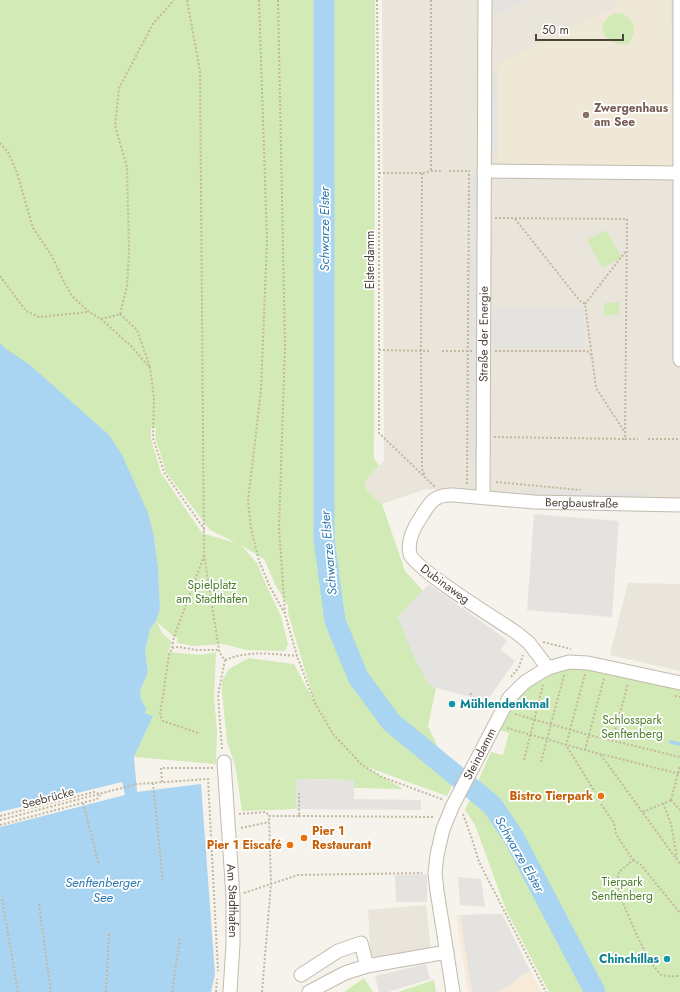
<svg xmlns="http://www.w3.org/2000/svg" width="680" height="992" viewBox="0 0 680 992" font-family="Jost,sans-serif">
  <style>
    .residential { fill: #eae5da }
    .commercial { fill: #f7ead8 }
    .education { fill: #efe8d6 }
    .green { fill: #d2eab5; fill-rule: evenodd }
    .parking { fill: #e5e3e0 }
    .water { fill: #a9d4f2 }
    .pier { fill: #f6f3ec }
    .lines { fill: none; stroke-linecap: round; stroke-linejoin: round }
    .stream { stroke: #a9d4f2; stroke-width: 3.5 }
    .river { stroke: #a9d4f2; stroke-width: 21 }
    .minor-casing { stroke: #c2bbae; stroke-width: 15 }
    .path { stroke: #c4b79f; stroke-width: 2; stroke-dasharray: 2 2; stroke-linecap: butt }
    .minor { stroke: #fff; stroke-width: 13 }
    .education-dot { fill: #8d6e63; stroke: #fff; stroke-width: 1.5 }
    .culture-dot { fill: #0f9aa8; stroke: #fff; stroke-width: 1.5 }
    .food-dot { fill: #e8710a; stroke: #fff; stroke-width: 1.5 }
    .labels { text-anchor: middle; stroke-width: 3.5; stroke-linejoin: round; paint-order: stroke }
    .education-label { font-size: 12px; font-weight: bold; fill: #785e54; stroke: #fff; text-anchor: start }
    .street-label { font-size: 12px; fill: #4b4439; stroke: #fff }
    .park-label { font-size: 12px; fill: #4a7f2a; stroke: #fff }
    .culture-label { font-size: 12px; font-weight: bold; fill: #0d838f; stroke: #fff; text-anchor: start }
    .food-label { font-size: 12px; font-weight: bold; fill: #c56008; stroke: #fff; text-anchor: end }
    .water-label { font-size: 13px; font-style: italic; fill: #2e7ab2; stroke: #fff }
  </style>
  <rect width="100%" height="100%" fill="#f6f3ec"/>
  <path class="residential" d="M382,0H680V500H598L426,489L382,504L366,490L365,481L384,461Z
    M628,583L680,584V671L610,655Z
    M426,905L431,950L371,963L368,910Z"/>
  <path class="commercial" d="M502,914L541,992H468L456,915Z"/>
  <path class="education" d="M616,0H670L675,169L498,167L499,63L618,6Z"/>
  <path class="green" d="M0,0H375L374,458L379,466L365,481L366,490L382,504L405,571L423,591L398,617L427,682L436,688L428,726L439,750L461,766L447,796L364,766L403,789L354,788V780L297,779L296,809L242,811L235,765L227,742L222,692V681L229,669L249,658L294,664L314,701L288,613V606L275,584L264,559L241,545L257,563L267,587L281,616L288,644L285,651L246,650L224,644L194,646L177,643L178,638L174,637L157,622L162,633L172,642L168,652L200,655L216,652L214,696L217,731L216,764L134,757L153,716L144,713L146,708L141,699L140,691L148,672L145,651L150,629L156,621L160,609L158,567L154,536L0,354ZM151,427L156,428L155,437L166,472L210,530L236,543L202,533L161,473L151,439Z
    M616,13C634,13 639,32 628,44C604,47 591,23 616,13Z
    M606,230L622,258L602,268L587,240Z
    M619,302V315H604V303Z
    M578,667L680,690V992H549L506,910L475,825L465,810L491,752L503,755L509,733L496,729C501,721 505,713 510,705C524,683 553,668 578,667Z
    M364,978L373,992H344Z
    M434,980L436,992H398Z"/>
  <path class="parking" d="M488,0H527L488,18Z
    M488,75H497V152H487Z
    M469,175H478L477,463H469Z
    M493,308H584V348H493Z
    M524,488L599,493H650L649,500H598L523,495Z
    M534,514L619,521L612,617L527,610Z
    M429,584L507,640L501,650L515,661L487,701L436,688L427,682L413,655L398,617Z
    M297,779L354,780V799L421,800V810L296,809Z
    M427,874V902H396L395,875Z
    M458,877L481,879L485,907L460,905Z
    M502,914L530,971L516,979L511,985L498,992H472L460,915Z
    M426,964L430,979L388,992H379L375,976Z"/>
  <path class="water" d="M0,343L6,349L30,365L109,435L122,455L148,513L154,536L158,567L160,609L156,621L150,629L145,651L148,672L140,691L141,699L146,708L145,713L153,716L134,757L137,792L201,784L215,974L211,992H0Z"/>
  <path class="pier" d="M122,782L125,795L0,827V812Z"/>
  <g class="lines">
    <path class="stream" d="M671,742L680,744"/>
    <path class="river" d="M324,0V539L335,621L358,677L391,722L492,805L513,836L595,992"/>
    <defs>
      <g id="minor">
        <path d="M680,0V360"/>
        <path d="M484,171L680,173"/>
        <path id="s1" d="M483,497L485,0"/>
        <path id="s2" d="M548,668L529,643L517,633C499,621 415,569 410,554C407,541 414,527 421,517C430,502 435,494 453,495L534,502L680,505"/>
        <path id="s3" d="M224,762L233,897V944L230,992"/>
        <path d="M301,975L338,951L361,943L367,966"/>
        <path d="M309,992L345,973L367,966L447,952"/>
        <path id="s4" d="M453,992L437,891L435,873L437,855L443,829L453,805L509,698L525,682L541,672L548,668L569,662L588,663L680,683"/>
      </g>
    </defs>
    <use href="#minor" class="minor-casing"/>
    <path class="path" d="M187,0L200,71L204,555L219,650L221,655L225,660L218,695L222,750
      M259,0L267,240L261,390L248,501L251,529L259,561L270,587L285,614L297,656L315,703L333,734L362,765L382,777L444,800
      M278,0L285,346L279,527L285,613
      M377,0L379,173V433L435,487
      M431,0V171
      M0,143L8,152L17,173L33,228L52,256L63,280L72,296L89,312L101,319L131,346L150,368L154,398L153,438L164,472L205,530
      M449,171H470
      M379,173H422L431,171H442
      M422,173L421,351L422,469L425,476
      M495,218L627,219L625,439H638
      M515,219L580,301L585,304L596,388L624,431
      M0,276L26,311L39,317L88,312
      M585,304L626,251
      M120,314L137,330L150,367
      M101,319L120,314L127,286L129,250L127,167L115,126L119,88L153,24L174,0
      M379,350L430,351
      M442,351H473
      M495,351H587L591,355
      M494,437L625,439
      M648,439H680
      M496,482L581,490
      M467,484L469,171
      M543,642L571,649
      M172,648L174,637L204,556
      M225,660C250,650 271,654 297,656
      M585,674L566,745L595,792
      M511,677L519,667L523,655
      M471,693L469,701L491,707
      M675,696L680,697
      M515,714L589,735L680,757
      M507,728L585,750L680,774
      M198,733L163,721L160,715L169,655L172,648L178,647L197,650H219
      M612,741L628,684
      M585,750L604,678
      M601,755L680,864
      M524,760L543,685
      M541,762L564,675
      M162,782L161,768H213
      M153,783L163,883
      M671,800L680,766
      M671,800L680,810
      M83,803L99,865
      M663,803L671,824L677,858
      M601,804L614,823L616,834L633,860L619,872C618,876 617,882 618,887C621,902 650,969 662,975C667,977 674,976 680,976
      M643,812L671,800
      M239,814L266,812L269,816
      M463,814L472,839L479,862L546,992
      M0,816L94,792L100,794
      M299,816L435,817
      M0,820L137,784L208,779L218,971
      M0,825L97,799L100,795
      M241,828L269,822
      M633,860L641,865L680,913
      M244,893L298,875L422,873
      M2,899L18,992
      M39,904L51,992
      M106,992L109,932
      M172,992L180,938
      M216,992L217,979
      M262,992L271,884L269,816H299V793"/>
    <use href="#minor" class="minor"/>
  </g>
  <circle class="education-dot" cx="586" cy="115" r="4"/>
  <g class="culture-dot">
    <circle cx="452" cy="704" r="4"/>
    <circle cx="667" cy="959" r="4"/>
  </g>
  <g class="food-dot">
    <circle cx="601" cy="796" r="4"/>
    <circle cx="304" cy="838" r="4"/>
    <circle cx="290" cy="845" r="4"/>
  </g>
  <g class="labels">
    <g class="education-label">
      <text x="594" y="112">Zwergenhaus<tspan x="594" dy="14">am See</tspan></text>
    </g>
    <g class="street-label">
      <text transform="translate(370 260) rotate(-90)" y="4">Elsterdamm</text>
      <text dy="4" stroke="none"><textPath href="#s1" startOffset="163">Straße der Energie</textPath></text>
      <text dy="4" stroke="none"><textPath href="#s2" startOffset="391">Bergbaustraße</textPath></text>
      <text transform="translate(445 584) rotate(36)" y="4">Dubinaweg</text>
      <text dy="4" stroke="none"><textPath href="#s4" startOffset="249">Steindamm</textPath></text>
      <text transform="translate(48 798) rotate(-15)" y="4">Seebrücke</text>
      <text dy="4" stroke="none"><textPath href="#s3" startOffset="139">Am Stadthafen</textPath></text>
    </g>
    <g class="park-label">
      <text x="212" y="589">Spielplatz<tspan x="212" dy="14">am Stadthafen</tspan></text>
      <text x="632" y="724">Schlosspark<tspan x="632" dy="14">Senftenberg</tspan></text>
      <text x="622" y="886">Tierpark<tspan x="622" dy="14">Senftenberg</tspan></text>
    </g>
    <g class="culture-label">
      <text x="460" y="708">Mühlendenkmal</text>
      <text x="659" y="963" text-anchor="end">Chinchillas</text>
    </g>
    <g class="food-label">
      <text x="593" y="800">Bistro Tierpark</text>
      <text x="312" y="835" text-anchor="start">Pier 1<tspan x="312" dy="14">Restaurant</tspan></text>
      <text x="282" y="849">Pier 1 Eiscafé</text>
    </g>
    <g class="water-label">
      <text transform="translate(324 229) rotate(-90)" y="5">Schwarze Elster</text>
      <text transform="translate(328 553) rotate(-95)" y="5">Schwarze Elster</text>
      <text transform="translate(520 854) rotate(60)" y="5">Schwarze Elster</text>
      <text x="103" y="887">Senftenberger<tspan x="103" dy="15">See</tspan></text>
    </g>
  </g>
  <path d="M536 34v6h87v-6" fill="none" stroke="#4b4439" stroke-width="2"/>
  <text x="542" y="34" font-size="12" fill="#4b4439" stroke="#ffffff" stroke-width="3" paint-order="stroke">50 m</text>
</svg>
